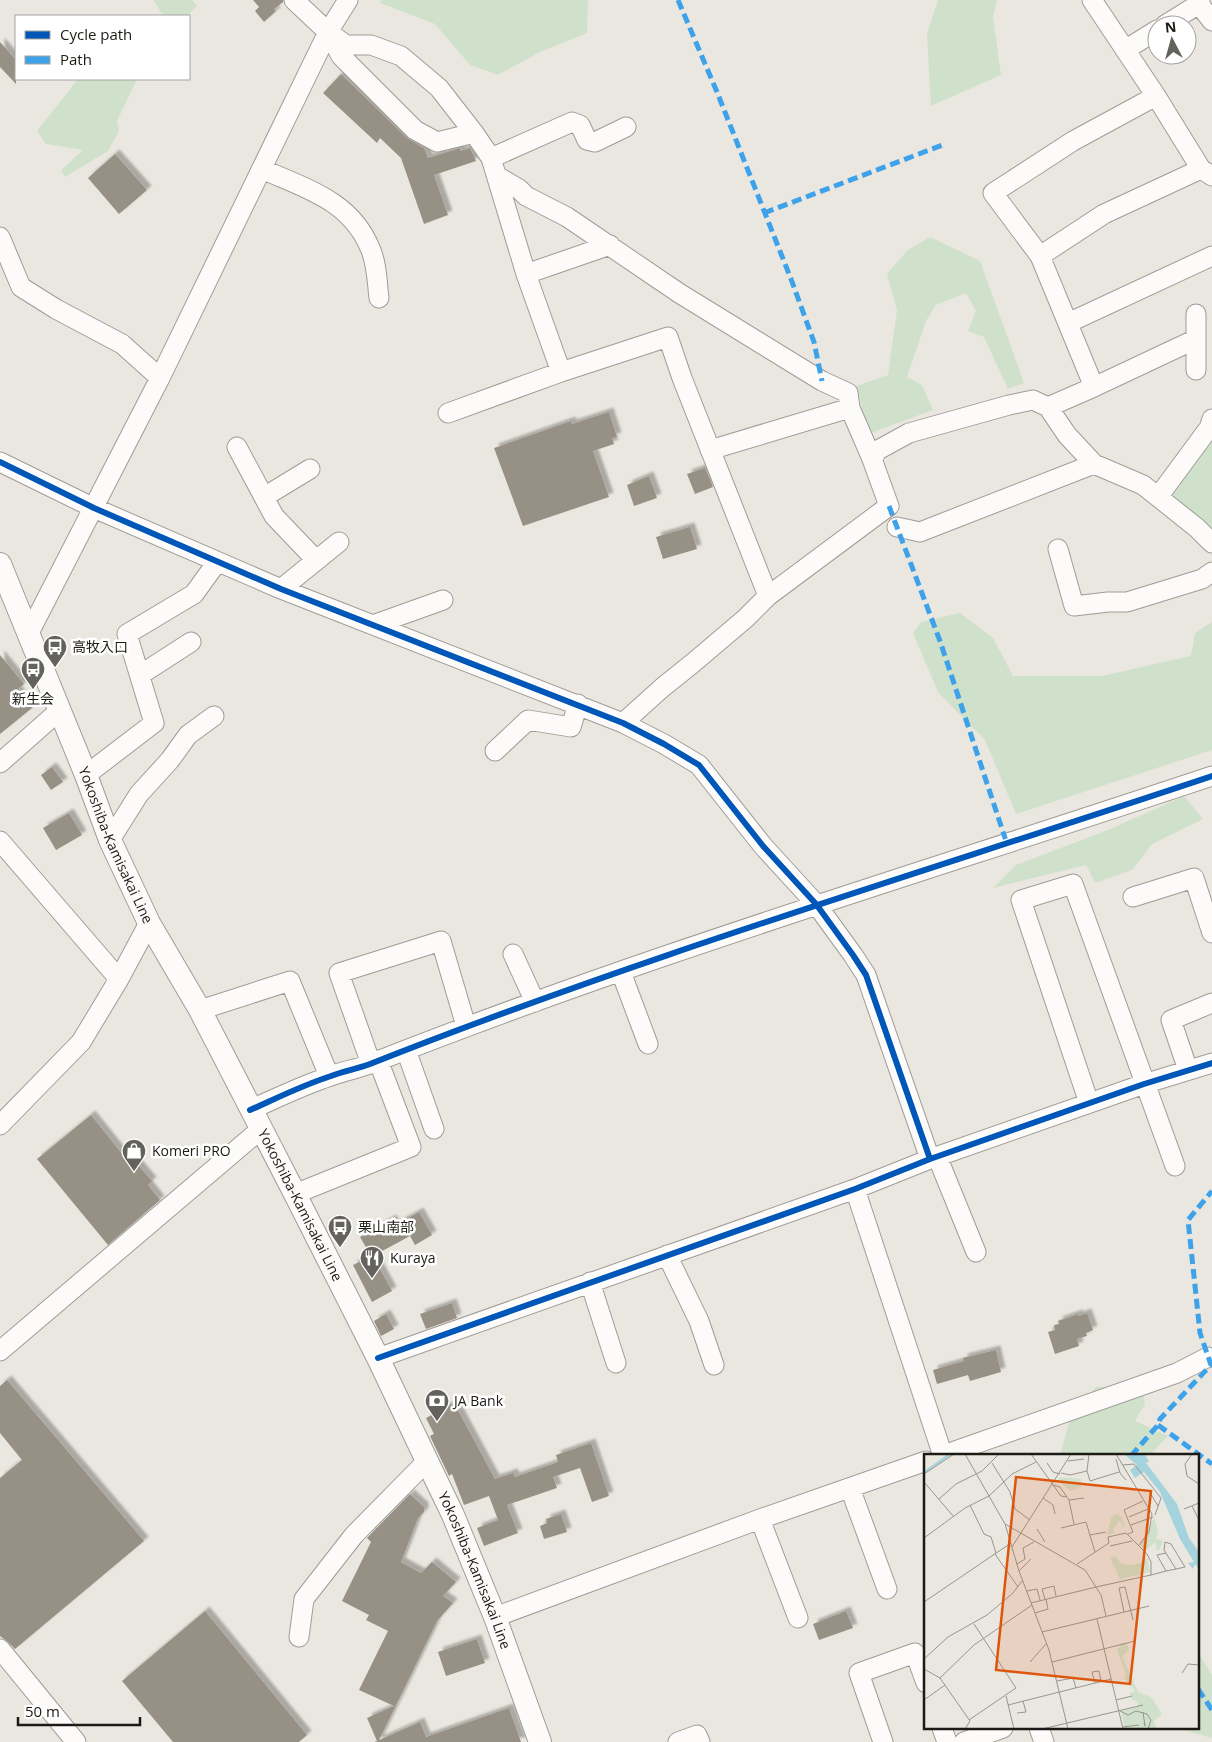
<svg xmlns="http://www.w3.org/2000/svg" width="1212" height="1742" viewBox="0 0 1212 1742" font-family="'Open Sans','Noto Sans JP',sans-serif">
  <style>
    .green { fill: #cfe1cb }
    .building { fill: #969184; filter: url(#shadow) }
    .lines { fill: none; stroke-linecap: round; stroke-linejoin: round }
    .minor-casing { stroke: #9f9c97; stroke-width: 21 }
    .major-casing { stroke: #9f9c97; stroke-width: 24 }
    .minor { stroke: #fcfbfa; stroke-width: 19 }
    .major { stroke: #fcfbfa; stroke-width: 22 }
    .quiet { stroke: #3da2ea; stroke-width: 5; stroke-dasharray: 10 5; stroke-linecap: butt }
    .cycleway-casing { stroke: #fff; stroke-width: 9 }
    .cycleway { stroke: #0057b8; stroke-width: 6 }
    .labels { text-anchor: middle; stroke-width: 5; stroke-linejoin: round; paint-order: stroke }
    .poi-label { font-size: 14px; fill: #1c1a15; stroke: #fff; text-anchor: start }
    .street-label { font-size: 14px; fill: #1c1a15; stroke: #fff }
    .inset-river { fill: none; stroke: #a5d3dd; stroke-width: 2.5 }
    .inset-road { fill: none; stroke: #98958f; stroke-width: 1 }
    .view { fill: #de560c; fill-opacity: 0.15; stroke: #de560c; stroke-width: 2.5 }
    .inset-edge { fill: none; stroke: #1c1a15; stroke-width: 2.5 }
  </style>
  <defs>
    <filter id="shadow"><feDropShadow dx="4.5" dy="-4.5" stdDeviation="1" flood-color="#0004"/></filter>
  </defs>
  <rect width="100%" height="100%" fill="#eae7e0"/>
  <path class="green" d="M154,0H192L197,6L187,16H163Z
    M381,0H588L587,33L540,52L498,75L470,65L435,24L380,3Z
    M938,0H997L993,17L1001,75L931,106L927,33Z
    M78,79H135L136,81L117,121L119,131L108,151L65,177L61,170L83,150L46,144L37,131Z
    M930,237L980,261L1024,383L1008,389L984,337L968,331L976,311L966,293L936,305L926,321L907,377L922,385L933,410L868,434L857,386L888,375L897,310L887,274L908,250Z
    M1212,433V529L1170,494Z
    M960,613L993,638L1013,676H1102L1191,656L1195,633L1212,622V750L1016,814L985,740L938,692L913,633L921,622Z
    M1184,796L1203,819L1152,844L1132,870L1095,883L1086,865L993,888L1016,865L1108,830Z
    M1096,1387L1142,1388L1145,1404L1135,1421L1168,1436L1149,1456H1065L1061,1452L1070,1419Z
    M1198,1652L1212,1675V1738L1176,1728H1198Z"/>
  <path class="building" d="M253,0H283V2L274,9L276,11L264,22L255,11L259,7Z
    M0,42L16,60V84L0,67Z
    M341,74L407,138L424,148L428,158L460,148L461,151L470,148L476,161L434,175L448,215L424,224L401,158L380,138L377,143L323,93Z
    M115,154L147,190L119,214L88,178Z
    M609,412L617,437L612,438L614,444L593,451L609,497L523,526L494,448L571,421L572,424Z
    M705,468L713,487L695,494L687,474Z
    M649,476L657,498L634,506L627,485Z
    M690,527L697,549L663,559L656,537Z
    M0,655L24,684L17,690L32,708L0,734Z
    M52,767L63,782L51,790L41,775Z
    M69,813L82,835L56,850L43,828Z
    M91,1115L123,1155L127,1152L152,1181L148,1185L160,1200L108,1245L37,1159Z
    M419,1212L432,1235L415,1245L410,1236L373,1256L392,1291L372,1302L353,1265L371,1256L360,1237L392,1219L395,1225Z
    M452,1303L457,1318L426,1329L420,1314Z
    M1087,1313L1093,1330L1086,1333L1087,1336L1077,1339L1079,1346L1055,1354L1048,1332L1055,1330L1054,1325L1059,1324L1058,1321L1078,1314L1079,1316Z
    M386,1314L394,1329L381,1336L374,1321Z
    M996,1350L1001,1372L970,1381L968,1375L937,1384L933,1370L964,1361L963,1358Z
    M7,1380L144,1541L15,1649L8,1642L0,1636V1478L22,1460L0,1433V1386Z
    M454,1403L495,1479L513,1473L515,1477L558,1462L556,1455L591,1443L609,1496L592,1502L580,1468L553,1477L557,1488L507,1505L518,1533L484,1546L477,1528L498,1520L489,1496L464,1505L452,1474L449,1476L430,1436L434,1434L426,1418Z
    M410,1494L424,1507V1512L418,1518L401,1562L421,1573L432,1562L456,1582L443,1596L453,1603L437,1621L379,1740L420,1722L426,1737L509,1708L521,1742H374L377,1741L367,1718L394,1706L359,1690L388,1631L366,1620L369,1615L342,1601L371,1542L367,1538Z
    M561,1514L567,1532L544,1539L540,1526L547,1523L546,1519Z
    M205,1611L307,1735L299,1742H173L122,1681Z
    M846,1611L853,1628L819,1640L813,1624Z
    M477,1639L485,1663L446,1676L438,1652Z"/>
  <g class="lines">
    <defs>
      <path id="minor" d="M294,0L328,32L346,45H371L401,56L439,88L474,133L491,158L526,274L561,372
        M1092,0L1156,96L1201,169L1212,176
        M1199,4L1212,21
        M1165,25L1199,4L1200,0
        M330,35L341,56L415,130L437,142L474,133
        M1125,50L1157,30
        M491,158L572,122L580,125L587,140L595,142L626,127
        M262,169C306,189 350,200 370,248C377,263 377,282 379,298
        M497,176L519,189L526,196L567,217L679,293L822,381L848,393L850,408L872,459L889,506L768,596L746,618L693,663L663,687L623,723
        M0,237L21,287L56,309L122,344L160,378
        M1040,256L1104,214L1201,169
        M526,274L610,245
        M1196,314V370
        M1068,323L1212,256
        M1094,387L1196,339
        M1048,407L1094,387L1040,256L993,193L1073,141L1156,96
        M448,413L561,372L668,337L682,378L768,596
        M237,447L274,516L316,560
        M710,450L850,408
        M872,459L878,450L909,433L1009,405L1033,400L1048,407L1067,435L1094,464L1143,485L1197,528L1212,543
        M0,462L94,508L281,589L623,723L664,744L699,765L763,846L816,904L853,955L866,975L930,1159
        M264,497L310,469
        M1158,497L1209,428L1212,419
        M897,527L920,532L1094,464
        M1058,549L1074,606L1108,602H1127L1202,579L1212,572
        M281,589L339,542
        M373,625L443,600
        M29,633L160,378L328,32L348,0
        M140,675L191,642
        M495,751L528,720L571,727L578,704
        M0,763L60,710
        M86,775L154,723L127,634L194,594L217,562
        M110,840L139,794L170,760L188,735L214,716
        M0,841L119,979
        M1133,897L1194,878L1212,933
        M513,954L535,1002
        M621,972L648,1044
        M200,1010L290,981L329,1076
        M406,1050L434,1129
        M371,1064L339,973L441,941L466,1026
        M1188,1070L1171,1020L1212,1003
        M1089,1103L1021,900L1073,884L1175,1166
        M250,1110C277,1098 303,1085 331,1076C343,1071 357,1069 370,1064C645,955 931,870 1212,776
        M0,1125L81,1042L119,979L149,923
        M937,1156L976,1252
        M855,1189L943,1456
        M295,1194L411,1147L378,1060
        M667,1255L699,1321L714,1365
        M590,1282L616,1363
        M0,1351L261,1129
        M378,1358L855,1189L930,1159L1144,1084L1212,1063
        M941,1456L1177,1373L1208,1357
        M850,1488L887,1589
        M760,1519L798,1618
        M495,1617L760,1519L926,1461
        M299,1637L304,1599L354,1535L427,1461
        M0,1649L76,1742
        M942,1728L947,1742
        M1039,1728L1044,1742
        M678,1742L697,1735L700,1742
        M883,1742L859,1673L915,1653L926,1683
        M964,1742L1003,1728"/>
      <g id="major">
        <path id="s1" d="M0,564L86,775L110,840L149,923L200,1010L295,1194L378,1358L427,1461L453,1515L495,1617L540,1742"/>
      </g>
    </defs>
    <use href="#minor" class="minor-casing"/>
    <use href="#major" class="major-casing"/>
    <use href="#minor" class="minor"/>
    <use href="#major" class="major"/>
    <path class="quiet" d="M678,0L717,92L791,279L814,342L822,381
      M764,213L945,144
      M889,506L940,641L1007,844
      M1158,1425L1212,1464
      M1131,1456L1158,1425L1160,1419L1211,1365L1200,1333L1188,1220L1212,1191
      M1198,1689L1212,1710"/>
    <defs>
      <path id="cycleway" d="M0,462L94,508L281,589L623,723L664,744L699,765L763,846L816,904L853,955L866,975L930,1159
        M250,1110C277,1098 303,1085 331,1076C343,1071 357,1069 370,1064C645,955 931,870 1212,776
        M378,1358L855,1189L930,1159L1144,1084L1212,1063"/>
    </defs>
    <use href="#cycleway" class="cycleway-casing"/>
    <use href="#cycleway" class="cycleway"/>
  </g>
  <defs>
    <symbol id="bus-pin" viewBox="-11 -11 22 30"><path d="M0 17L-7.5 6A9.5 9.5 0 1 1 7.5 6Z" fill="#64625c" stroke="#fff"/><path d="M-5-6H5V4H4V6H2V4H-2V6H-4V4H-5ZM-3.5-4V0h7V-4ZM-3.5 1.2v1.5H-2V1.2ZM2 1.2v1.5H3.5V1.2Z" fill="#fff"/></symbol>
    <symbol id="shop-pin" viewBox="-11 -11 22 30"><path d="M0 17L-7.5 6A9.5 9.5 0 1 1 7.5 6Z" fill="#64625c" stroke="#fff"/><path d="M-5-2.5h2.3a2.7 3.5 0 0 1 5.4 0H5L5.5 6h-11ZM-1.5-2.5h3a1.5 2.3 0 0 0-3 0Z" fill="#fff"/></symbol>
    <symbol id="restaurant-pin" viewBox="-11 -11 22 30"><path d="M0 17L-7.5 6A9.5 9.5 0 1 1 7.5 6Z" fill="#64625c" stroke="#fff"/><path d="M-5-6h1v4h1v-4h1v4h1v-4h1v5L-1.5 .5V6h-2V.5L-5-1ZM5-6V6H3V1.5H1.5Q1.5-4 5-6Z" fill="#fff"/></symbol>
    <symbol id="bank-pin" viewBox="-11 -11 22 30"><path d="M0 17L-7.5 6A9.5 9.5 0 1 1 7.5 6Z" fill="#64625c" stroke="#fff"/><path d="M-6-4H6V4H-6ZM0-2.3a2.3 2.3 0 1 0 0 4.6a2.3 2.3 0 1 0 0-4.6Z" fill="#fff"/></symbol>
  </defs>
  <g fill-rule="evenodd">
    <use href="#bus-pin" x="41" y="633" width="28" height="38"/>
    <use href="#bus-pin" x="19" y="655" width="28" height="38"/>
    <use href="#shop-pin" x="120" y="1137" width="28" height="38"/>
    <use href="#bus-pin" x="326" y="1213" width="28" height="38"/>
    <use href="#restaurant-pin" x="358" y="1244" width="28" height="38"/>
    <use href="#bank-pin" x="423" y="1387" width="28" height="38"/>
  </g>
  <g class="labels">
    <g class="poi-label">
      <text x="72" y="652">高牧入口</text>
      <text x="33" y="704" text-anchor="middle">新生会</text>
      <text x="152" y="1156">Komeri PRO</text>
      <text x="358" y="1232">栗山南部</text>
      <text x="390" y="1263">Kuraya</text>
      <text x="454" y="1406">JA Bank</text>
    </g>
    <g class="street-label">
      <text dy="5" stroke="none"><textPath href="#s1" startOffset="304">Yokoshiba-Kamisakai Line</textPath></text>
      <text dy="5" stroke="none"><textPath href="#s1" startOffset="709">Yokoshiba-Kamisakai Line</textPath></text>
      <text dy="5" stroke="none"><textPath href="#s1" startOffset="1114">Yokoshiba-Kamisakai Line</textPath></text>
    </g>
  </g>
  <g transform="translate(924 1454)">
    <rect width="275" height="275" fill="#eae7e0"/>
    <path d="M136,23L157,25V33L147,37L134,27ZM193,60L198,63L201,77L196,66L189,75L191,79L183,81L187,63ZM230,64L234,78L232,84L239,87L235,96H232V88L222,96L216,91ZM192,102L197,110L207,111L217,109L223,104L226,118L196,125L186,104ZM198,189L203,190L205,196L198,202L214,238L227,243L238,260L230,267L233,275H201L197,257L213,253L214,248L208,245L206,239L211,237L200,224L202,220L193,196Z" fill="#cfe1cb"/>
    <path d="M200,0L221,1L225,7L222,9L253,50L265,84L275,98V115L271,110L269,115L264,109L270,108L256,85L236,38L220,18L211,24L206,16L213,11Z" fill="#a5d3dd"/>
    <path class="inset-river" d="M1,18L26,0"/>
    <path class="inset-road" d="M41,0L81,70L95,117L125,196L144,275M107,0L137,42L143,43M192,0L228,60L225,78L215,91M268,0L261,10L263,22L275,30M192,5L196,19L202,26M144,7L160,5M68,9L86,38L91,55L106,66M123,9L129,18L136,20M199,11L210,10L237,44L231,61M163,17L165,0M137,19L146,21L163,17L166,27L195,18M0,20L30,0M0,28L30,63M129,31L136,33L145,46L150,70M225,37L234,52M119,44L129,51L131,60M15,45L32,30L58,17L75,0M145,46L160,44M46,51L60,80L67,83L72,99M268,52L275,66M260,55L275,49M205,63L224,55M81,70L161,116L177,141L182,162M207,71L229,63M137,74L162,68L171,98M113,75L121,88M204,80L209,78L200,56L219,47M166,81L182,78M0,84L41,54L65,42L88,20L112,8M186,92L208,87M88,93L147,0M242,99L233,101L242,117M71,100L94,133M93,110L101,105L99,94L110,88M153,110L185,89L184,83L202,79L223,100L227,108V121M95,117L107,105M103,137L113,135L116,146M121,145L118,135L130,132L132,142M0,148L87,89M107,149L172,133L227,121L242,117L252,115L261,113L247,90L241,88L240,96L252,115M200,158L195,134L201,133L209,166M111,159L124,155L122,145M173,165L199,275M118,178L225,152M0,205L24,183L63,161L89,139L98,127M106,208L122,190M128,208L211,187M0,215L16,224L46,267L41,275M258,219L264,210L275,211M16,224L50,191L108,151M133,227L149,224L152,234M171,229L168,218L175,217L177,227M82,242L90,275M0,246L21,231M192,246L208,242M84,251L187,225M196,257L204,261L212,257L223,260L227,266L224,275M219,258L221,272L220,269M93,259L102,258L99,247M45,266L92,234L50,170M199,273L215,271M118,275L219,251"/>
    <path class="view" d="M92,23L227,37L206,230L72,216Z"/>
    <rect width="275" height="275" class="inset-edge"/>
  </g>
  <rect x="15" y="15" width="175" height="65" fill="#ffffff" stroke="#a4a3a1"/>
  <rect x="25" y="31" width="25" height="8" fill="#0057b8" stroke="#a4a3a1"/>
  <text x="60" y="40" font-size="15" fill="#1c1a15">Cycle path</text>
  <rect x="25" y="56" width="25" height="8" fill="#3da2ea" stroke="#a4a3a1"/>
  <text x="60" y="65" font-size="15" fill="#1c1a15">Path</text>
  <g transform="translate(1172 40) rotate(354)"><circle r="24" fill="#ffffff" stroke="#a4a3a1"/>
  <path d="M0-4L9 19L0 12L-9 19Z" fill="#64625c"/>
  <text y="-8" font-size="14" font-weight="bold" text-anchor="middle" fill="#1c1a15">N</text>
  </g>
  <path d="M18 1717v8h122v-8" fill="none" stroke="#1c1a15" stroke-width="2.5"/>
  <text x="25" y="1717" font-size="15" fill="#1c1a15" stroke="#ffffff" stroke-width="4" paint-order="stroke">50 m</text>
</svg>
